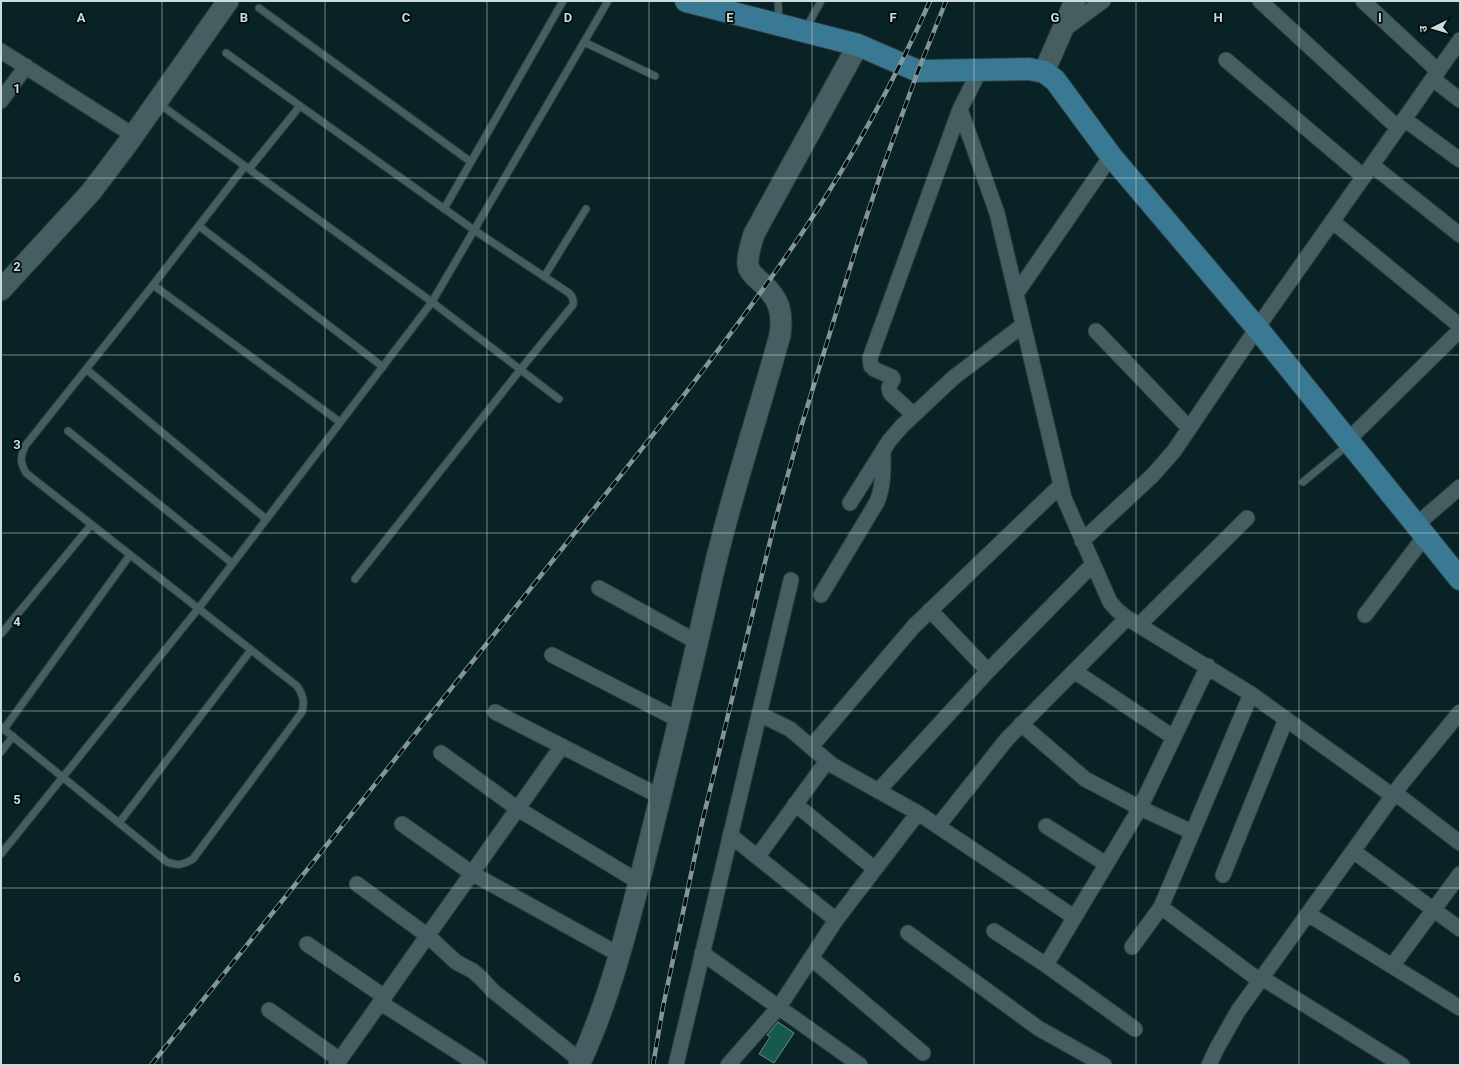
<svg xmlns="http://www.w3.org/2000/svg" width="1461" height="1066" viewBox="0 0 1461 1066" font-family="Roboto,'Noto Sans Devanagari',sans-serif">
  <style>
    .building { fill: #17594d; stroke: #708a83 }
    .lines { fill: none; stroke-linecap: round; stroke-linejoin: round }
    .lane-casing { stroke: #2d393b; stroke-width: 9 }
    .street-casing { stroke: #2d393b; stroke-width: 17 }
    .secondary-casing { stroke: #2d393b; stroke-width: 23 }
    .primary-casing { stroke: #2d393b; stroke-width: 24 }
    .lane { stroke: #445e61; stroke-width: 7 }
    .street { stroke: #445e61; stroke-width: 15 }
    .secondary { stroke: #445e61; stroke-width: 21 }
    .primary { stroke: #3a7993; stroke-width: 22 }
    .rail-casing { stroke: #829697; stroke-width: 4.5 }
    .rail { stroke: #020a0b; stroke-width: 3; stroke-dasharray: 9; stroke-linecap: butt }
    .grid { fill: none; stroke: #ccdbdc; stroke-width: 1; stroke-opacity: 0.55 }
    .grid-label { font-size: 13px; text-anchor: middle; font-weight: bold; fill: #ccdbdc; stroke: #020a0b; stroke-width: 3.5; stroke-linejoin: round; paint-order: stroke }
  </style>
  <rect width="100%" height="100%" fill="#082225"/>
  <path class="building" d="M778,1022L794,1033L774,1063L759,1054L770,1037L767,1035Z"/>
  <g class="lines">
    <defs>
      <path id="lane" d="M778,1L779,23
        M259,8L471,162
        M805,30L821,1
        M584,42L655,76
        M226,53L474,230L569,293C573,297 574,300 573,305L520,370L355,579
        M158,103L432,302L559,399
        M249,169L300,106
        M444,209L563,1
        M199,226L383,367
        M544,277L586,209
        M153,285L340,422
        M86,369L266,519
        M68,431L232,563
        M1303,482L1349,444
        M1,634L91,525
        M1,727L167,862C177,866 183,865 193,859L302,712C305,701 303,695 297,686L26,473C20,462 20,458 25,446L153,285L245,166
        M4,729L130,555
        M1,752L13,736
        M119,823L251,650
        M1,854L198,609L432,302L608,1"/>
      <path id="street" d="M1260,1L1398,128
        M1363,1L1438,71
        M1062,31L1103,1
        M1,51L133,135
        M1226,60L1364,177
        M1433,79L1460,100
        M1,101L26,66
        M960,109L997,213L1064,498L1110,602L1117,610L1127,618L1251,694L1393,796
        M1404,119L1460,160
        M1372,165L1460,235
        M1332,221L1460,326
        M1016,294L1111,156
        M1096,331L1189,428
        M914,415L891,394C887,388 890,385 893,379L892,377L874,369L871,366L870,358L960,109L980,70
        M1348,440L1460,330
        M850,503L889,441L902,426L953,378L1023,325
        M1416,525L1460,487
        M1082,541L1153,475L1174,451L1257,328L1460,40
        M599,588L697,642
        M821,595L877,502C884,485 883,469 883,451
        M930,610L988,671
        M1365,615L1425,536
        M1139,625L1247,518
        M552,655L679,720
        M1074,671L1173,737
        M495,712L661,797
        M759,714L790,729L832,765L918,813L1074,917
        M1021,724L1085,779L1140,808L1192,832
        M811,747L914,626L1061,485
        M441,753L518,809L639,882
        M878,791L988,671L1093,564
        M1395,793L1460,843
        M795,804L875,869
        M402,824L473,874L620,955
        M938,826L1007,739L1127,618
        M1046,826L1106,864
        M730,835L836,920
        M1353,851L1460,929
        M758,856L827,761
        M1223,875L1286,719
        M357,884L428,936L456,962L473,971L481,978L493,991L581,1061
        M1161,907L1260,981
        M1308,914L1460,1008
        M994,931L1046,965L1135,1029
        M908,933L1038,1028L1104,1065
        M307,944L385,997
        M1132,947L1161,907L1251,694
        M702,953L860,1065
        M811,958L923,1053
        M1046,965L1140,808L1208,666
        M1392,966L1460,874
        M1262,978L1402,1065
        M381,1003L478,1065
        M269,1010L340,1060
        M336,1065L562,746
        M676,1065L791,580
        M728,1065L779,1007L836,920L918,813
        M1209,1065L1217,1048L1238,1011L1402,783L1460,712"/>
      <path id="secondary" d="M1044,72L1075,1
        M1,290L91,192L128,143L228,1
        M579,1065C610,999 627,929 645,859C667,771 688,684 708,596C727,508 756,422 780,335C783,313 780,300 763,284C758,279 749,273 748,265C747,255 751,244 754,234L858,45"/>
      <path id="primary" d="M686,1L858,45L918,71L1029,69L1044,72L1055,80L1111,156L1257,328L1460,579"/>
    </defs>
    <use href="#lane" class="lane-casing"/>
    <use href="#street" class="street-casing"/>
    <use href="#secondary" class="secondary-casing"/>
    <use href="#primary" class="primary-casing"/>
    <use href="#lane" class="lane"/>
    <use href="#street" class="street"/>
    <use href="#secondary" class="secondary"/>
    <use href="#primary" class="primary"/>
    <defs>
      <path id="rail" d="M151,1065C291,890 430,716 569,540C649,440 730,340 802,233C851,160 894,82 930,1
        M653,1065L663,1007L701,827L774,525L801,427L857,245L882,170L918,71L946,1"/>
    </defs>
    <use href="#rail" class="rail-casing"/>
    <use href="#rail" class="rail"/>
  </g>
  <path class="grid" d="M162,1V1065M325,1V1065M487,1V1065M649,1V1065M812,1V1065M974,1V1065M1136,1V1065M1299,1V1065M1,178H1460M1,355H1460M1,533H1460M1,711H1460M1,888H1460"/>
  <g class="grid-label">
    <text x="81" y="22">A</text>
    <text x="244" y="22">B</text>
    <text x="406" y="22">C</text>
    <text x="568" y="22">D</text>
    <text x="730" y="22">E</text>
    <text x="893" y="22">F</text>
    <text x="1055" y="22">G</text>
    <text x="1218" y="22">H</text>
    <text x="1380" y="22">I</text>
    <text x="17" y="93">1</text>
    <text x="17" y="271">2</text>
    <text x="17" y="449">3</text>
    <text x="17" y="626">4</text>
    <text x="17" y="804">5</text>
    <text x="17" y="982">6</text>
  </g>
  <rect width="1461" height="1066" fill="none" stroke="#ccdbdc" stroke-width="4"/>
  <g transform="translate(1433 28) rotate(265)" stroke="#020a0b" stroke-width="3" paint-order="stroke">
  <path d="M0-3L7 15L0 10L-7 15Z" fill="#ccdbdc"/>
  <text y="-6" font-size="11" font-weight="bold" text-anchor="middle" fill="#ccdbdc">उ</text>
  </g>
</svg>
